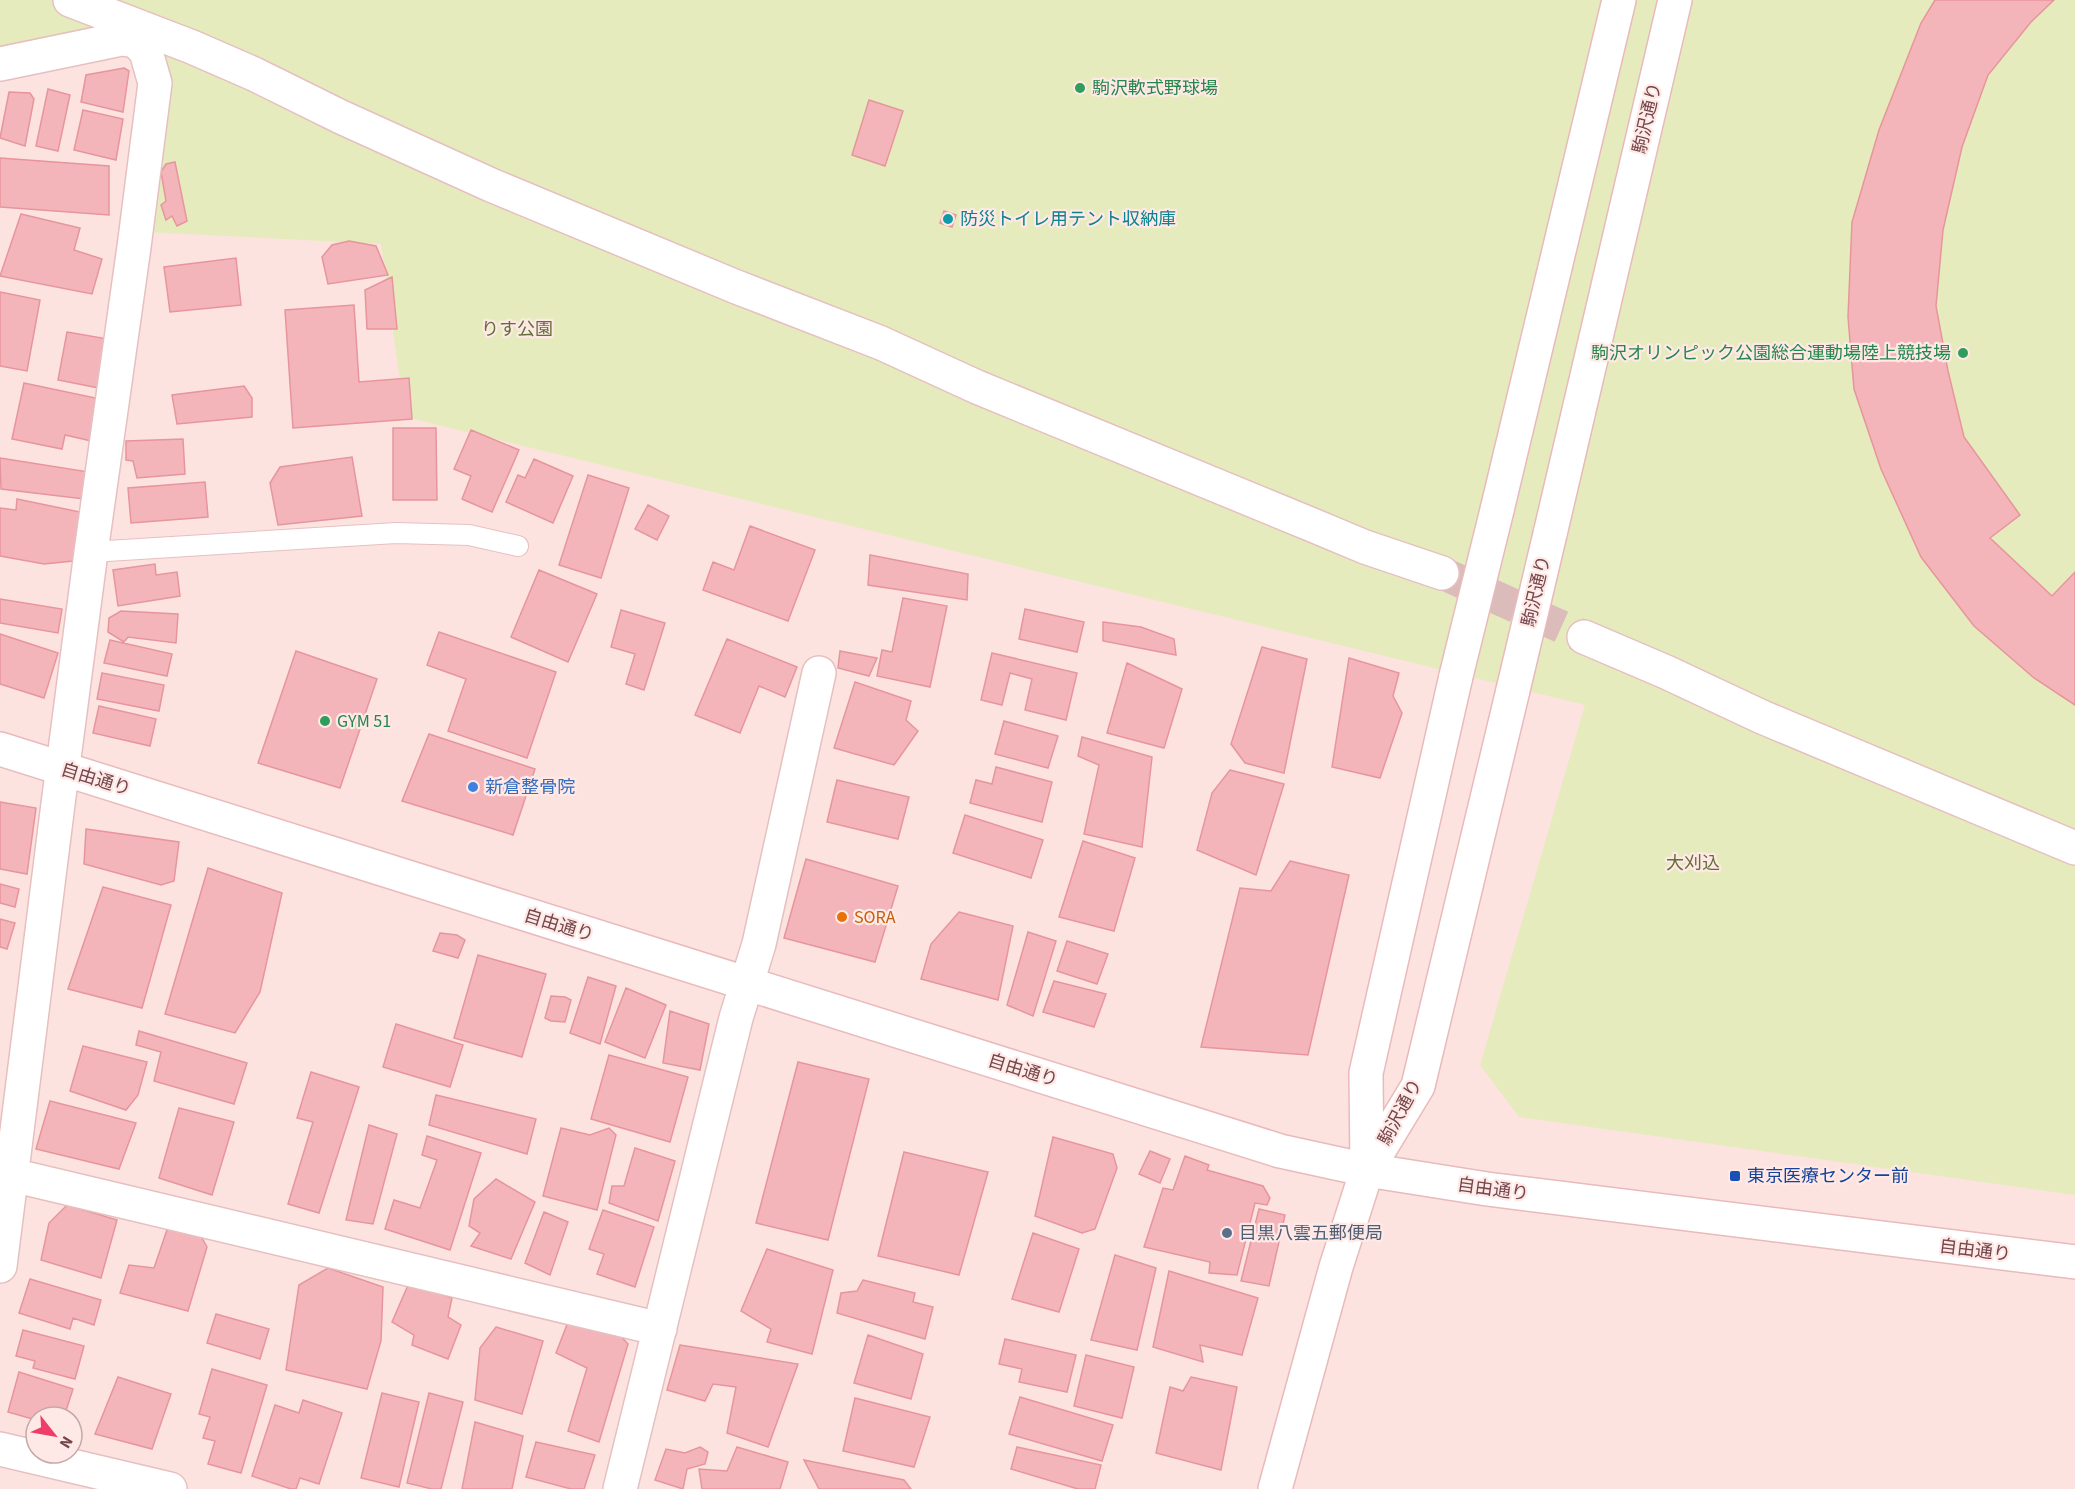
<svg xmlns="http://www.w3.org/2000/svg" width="2075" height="1489" viewBox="0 0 2075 1489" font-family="'Source Sans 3','Noto Sans JP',sans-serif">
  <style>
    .green { fill: #e5ebbd }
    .building { fill: #f4b5ba; stroke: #e7959c; stroke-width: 1.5 }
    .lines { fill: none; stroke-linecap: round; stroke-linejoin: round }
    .street-tunnel { stroke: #dbbcba; stroke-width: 33; stroke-dasharray: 33 16; stroke-linecap: butt }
    .lane-casing { stroke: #e6c0c0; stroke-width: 22 }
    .street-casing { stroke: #e6c0c0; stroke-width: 36 }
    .secondary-casing { stroke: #e9babb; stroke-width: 36 }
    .lane { stroke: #fff; stroke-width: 20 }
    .street { stroke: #fff; stroke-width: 33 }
    .secondary { stroke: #fff; stroke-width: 33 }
    .secondary-bridge-casing { stroke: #e9babb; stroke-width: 36; stroke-linecap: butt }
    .secondary-bridge { stroke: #fff; stroke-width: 33 }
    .leisure-dot { fill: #2e9e5b; stroke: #ffe9e6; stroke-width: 2 }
    .culture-dot { fill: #0f9aa8; stroke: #ffe9e6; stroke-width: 2 }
    .shop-dot { fill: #3f7fe0; stroke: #ffe9e6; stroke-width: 2 }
    .food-dot { fill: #e8710a; stroke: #ffe9e6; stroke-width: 2 }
    .transit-dot { fill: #1a4fb4; stroke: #ffe9e6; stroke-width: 2 }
    .service-dot { fill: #5c6f8a; stroke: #ffe9e6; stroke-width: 2 }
    .labels { text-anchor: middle; stroke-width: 4.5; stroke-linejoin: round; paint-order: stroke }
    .leisure-label { font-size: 18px; fill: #27864d; stroke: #ffe9e6; text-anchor: start }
    .street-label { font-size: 18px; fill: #74464b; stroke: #ffe9e6 }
    .culture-label { font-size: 18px; fill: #0d838f; stroke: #ffe9e6; text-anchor: start }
    .park-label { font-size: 18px; fill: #636f38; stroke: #ffe9e6 }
    .shop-label { font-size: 18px; fill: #366cbe; stroke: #ffe9e6; text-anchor: start }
    .food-label { font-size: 18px; fill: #c56008; stroke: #ffe9e6; text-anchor: start }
    .transit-label { font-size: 18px; fill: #164399; stroke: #ffe9e6; text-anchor: start }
    .service-label { font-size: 18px; fill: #4e5e75; stroke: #ffe9e6; text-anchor: start }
  </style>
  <rect width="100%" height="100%" fill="#fde3df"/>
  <path class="green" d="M0,0H2075V1195L1519,1117L1480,1065L1585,705L405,417L381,244L147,232L151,36L0,51Z"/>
  <path class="building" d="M1935,0H2054L2031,22L1988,75L1962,147L1943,230L1936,306L1948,371L1964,437L2020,515L1990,538L2052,596L2075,572V705L2034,678L1974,626L1921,557L1881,469L1854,389L1848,317L1852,222L1879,130L1921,23Z
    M124,68L129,71L123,112L81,102L86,75Z
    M48,89L70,95L58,151L36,146Z
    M9,92L30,93L34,99L25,146L0,138Z
    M869,100L903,111L885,166L852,155Z
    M83,110L123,119L116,160L74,150Z
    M0,158L109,166V215L0,207Z
    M175,162L187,221L177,226L172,216L166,220L161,205L166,201L161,172L166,164Z
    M944,211L956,215L952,227L940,223Z
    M21,214L80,228L74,250L102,259L92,294L0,276Z
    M349,241L376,246L388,275L328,284L322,257L332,245Z
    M236,258L241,305L170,312L164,267Z
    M392,277L397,329H367L365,290Z
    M0,292L40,300L27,371L0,366Z
    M354,305L359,382L409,378L412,419L293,428L285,310Z
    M67,332L108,339L99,388L58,380Z
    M24,383L105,400L96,442L65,435L62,449L12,439Z
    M244,386L252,398V417L177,424L172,395Z
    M393,428H436L437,500H393Z
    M471,430L519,450L492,512L462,499L471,476L454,469Z
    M183,439L185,474L137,478L133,461L126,460V441Z
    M352,457L362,516L278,525L270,483L280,467Z
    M0,458L89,472L84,499L1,489Z
    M534,459L573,476L553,523L506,502L518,475L525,478Z
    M588,475L629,488L601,578L559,565Z
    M205,482L208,517L131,523L128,488Z
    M17,499L80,512L73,561L44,564L0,556V508L16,510Z
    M648,505L669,516L657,540L635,529Z
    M750,526L815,550L788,621L703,590L713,562L734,570Z
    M870,555L968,574L967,600L868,585Z
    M155,564L156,575L177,572L180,596L118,606L113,570Z
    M539,570L597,594L568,662L511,637Z
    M903,598L947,606L930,687L877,676L882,650L892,652Z
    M0,599L62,609L58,633L0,623Z
    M1025,609L1084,622L1077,652L1019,639Z
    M621,610L665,623L644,690L626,684L635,654L611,647Z
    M121,611L178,614L176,643L128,637L124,642L108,632L109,618Z
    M1103,622L1141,627L1174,639L1176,655L1103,641Z
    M439,632L556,672L527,758L448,731L466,679L427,665Z
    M0,634L58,653L44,698L0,684Z
    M727,639L797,667L785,697L759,686L740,733L695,715Z
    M110,640L172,654L167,676L104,663Z
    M1262,647L1307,659L1284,773L1245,763L1231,744Z
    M296,651L377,679L340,788L258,763Z
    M840,651L877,658L869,676L838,668Z
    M992,653L1077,673L1066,720L1025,710L1032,679L1010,673L1002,705L981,700Z
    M1349,658L1399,673L1393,696L1402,713L1380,778L1332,767Z
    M1127,663L1182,689L1164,748L1107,733Z
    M102,673L164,685L159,711L97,699Z
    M855,682L911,701L906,720L918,731L894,765L834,748Z
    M99,706L156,719L150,746L93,733Z
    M1004,721L1058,736L1048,768L995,754Z
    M429,734L535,769L513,835L402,801Z
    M1082,737L1152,757L1142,847L1084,834L1099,765L1078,756Z
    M996,767L1052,782L1042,822L970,803L976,780L992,784Z
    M1230,770L1284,784L1256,875L1197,850L1212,793Z
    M837,780L909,797L898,839L827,822Z
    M0,802L36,808L27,874L0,869Z
    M965,815L1043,840L1031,878L953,853Z
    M86,829L179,842L174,881L161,885L84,864Z
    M1083,841L1135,858L1114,931L1059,917Z
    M806,859L898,886L875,962L784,938Z
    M1290,861L1349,875L1308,1055L1201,1047L1240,888L1271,891Z
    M208,868L282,893L260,992L235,1033L165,1014Z
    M0,884L19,889L15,907L0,903Z
    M103,887L171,905L142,1008L68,989Z
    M959,912L1013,926L998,1000L921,979L931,944Z
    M0,919L15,923L7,949L0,947Z
    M1028,932L1056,941L1033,1016L1007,1005Z
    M440,933L457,935L465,940L458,958L433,951Z
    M1067,941L1108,954L1097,984L1057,971Z
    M478,955L546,974L522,1057L454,1038Z
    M588,977L616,986L600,1044L570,1033Z
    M1054,981L1106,994L1094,1027L1043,1012Z
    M626,988L666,1005L645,1058L605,1042Z
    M551,996L565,997L571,1000L565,1022L551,1021L545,1018Z
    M670,1011L709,1024L700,1070L663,1063Z
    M396,1024L463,1045L450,1087L383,1067Z
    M139,1031L247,1063L234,1104L154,1081L161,1052L136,1045Z
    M83,1046L147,1062L138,1095L126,1110L70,1091Z
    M609,1055L688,1077L670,1142L591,1119Z
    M798,1062L869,1079L828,1240L756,1223Z
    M311,1072L359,1087L319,1213L288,1204L313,1122L297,1118Z
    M436,1095L536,1119L527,1154L429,1125Z
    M50,1101L136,1123L119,1169L36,1149Z
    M179,1108L234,1122L212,1195L159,1178Z
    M369,1125L397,1134L373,1224L346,1220Z
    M561,1128L590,1135L609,1128L616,1135L597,1210L543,1196Z
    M427,1136L481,1153L450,1250L385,1229L394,1200L420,1208L437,1160L422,1155Z
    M1053,1137L1113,1154L1117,1168L1095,1229L1082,1233L1035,1216Z
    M635,1148L675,1161L658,1221L609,1203L612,1186H624Z
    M1150,1151L1170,1159L1160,1183L1139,1174Z
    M904,1152L988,1172L959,1275L878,1256Z
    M1185,1156L1209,1165L1207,1170L1263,1186L1270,1198L1267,1205L1255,1203L1237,1275L1209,1273L1210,1262L1144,1247L1163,1188L1173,1190Z
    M496,1179L535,1202L511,1259L471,1246L480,1233L469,1226L474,1199Z
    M67,1205L117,1220L101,1278L41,1260L49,1223Z
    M1259,1209L1285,1215L1269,1286L1241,1281Z
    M603,1210L654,1227L635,1287L597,1274L604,1254L589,1249Z
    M544,1212L568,1222L550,1275L525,1263Z
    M170,1221L198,1231L207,1247L188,1311L120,1293L129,1265L154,1268Z
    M1033,1233L1079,1249L1059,1312L1012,1299Z
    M767,1249L833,1270L812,1354L767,1342L771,1329L741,1311Z
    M1115,1255L1156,1268L1137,1350L1091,1340Z
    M328,1268L383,1287L381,1341L367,1389L286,1370L299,1285Z
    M1169,1271L1258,1298L1242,1355L1200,1345L1203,1362L1153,1347Z
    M30,1279L101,1300L94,1325L73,1318L70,1329L19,1313Z
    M863,1280L915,1293L913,1302L933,1307L925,1339L837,1313L841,1293L857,1291Z
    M409,1283L452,1298L448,1317L461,1325L448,1359L412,1345L414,1335L392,1322Z
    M216,1314L269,1329L260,1359L207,1343Z
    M570,1317L612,1327L628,1344L599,1442L568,1431L587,1368L556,1353Z
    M496,1327L543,1341L522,1414L475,1400L480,1348Z
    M23,1330L84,1346L75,1379L33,1368L35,1361L16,1356Z
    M868,1335L923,1354L911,1399L854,1383Z
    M1005,1339L1076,1355L1067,1392L1019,1382L1022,1369L999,1364Z
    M680,1345L798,1364L768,1447L727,1433L736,1387L713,1384L705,1401L667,1390Z
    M1086,1355L1134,1367L1122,1418L1074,1406Z
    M212,1369L267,1385L241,1473L208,1464L215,1441L203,1438L210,1417L199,1414Z
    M19,1372L73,1389L64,1417H36V1420L8,1412Z
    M118,1377L171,1394L152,1449L95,1434Z
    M1191,1377L1237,1387L1221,1470L1156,1453L1170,1387L1183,1391Z
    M382,1393L419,1402L399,1487L361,1478Z
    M429,1393L463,1402L441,1489H432L407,1483Z
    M1020,1397L1113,1425L1102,1461L1009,1434Z
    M855,1398L930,1417L914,1467L843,1451Z
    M303,1400L342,1413L319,1484L300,1478L296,1489H291L252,1476L275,1405L299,1413Z
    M475,1422L523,1436L512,1489H462Z
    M536,1442L595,1455L584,1489H571L526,1477Z
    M700,1447L708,1452L705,1464L687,1469L683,1489L655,1480L666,1449L685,1453Z
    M737,1447L788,1462L780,1489H702L699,1469L727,1471Z
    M1017,1447L1101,1465L1095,1489H1078L1011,1469Z
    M804,1460L904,1480L911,1489H819Z"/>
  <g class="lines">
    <path class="street-tunnel" d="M1442,573L1584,637"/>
    <defs>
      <path id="lane" d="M91,552L396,533L469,535L518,546"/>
      <path id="street" d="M70,0L192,47L254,74L341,117L491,185L734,286L881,343L977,387L1310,524L1365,547L1442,573
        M0,64L121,39L136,41L146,52L155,83L134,247L91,552L58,804L0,1266
        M1584,637L1666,672L1762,717L2075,848
        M12,1175L660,1329
        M0,1449L170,1489
        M620,1489L736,1018L759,944L819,673"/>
      <path id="secondary" d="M1497,510L1619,0
        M1550,534L1675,0
        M0,749L1280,1151L1367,1170L1487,1189L2075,1262
        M1367,1170L1366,1073L1456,676
        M1275,1489L1336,1267L1367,1170L1418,1086L1513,690"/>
    </defs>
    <use href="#lane" class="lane-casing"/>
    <use href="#street" class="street-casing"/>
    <use href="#secondary" class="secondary-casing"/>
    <use href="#lane" class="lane"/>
    <use href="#street" class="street"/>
    <use href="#secondary" class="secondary"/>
    <defs>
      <path id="secondary-bridge" d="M1456,676L1497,510
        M1513,690L1550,534"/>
    </defs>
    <use href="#secondary-bridge" class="secondary-bridge-casing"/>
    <use href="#secondary-bridge" class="secondary-bridge"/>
  </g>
  <g class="leisure-dot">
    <circle cx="1080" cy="88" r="6"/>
    <circle cx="1963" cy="353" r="6"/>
    <circle cx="325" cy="721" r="6"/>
  </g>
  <circle class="culture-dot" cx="948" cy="219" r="6"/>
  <circle class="shop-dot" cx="473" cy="787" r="6"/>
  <circle class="food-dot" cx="842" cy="917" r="6"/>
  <rect class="transit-dot" x="1729" y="1170" width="12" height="12" rx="3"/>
  <circle class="service-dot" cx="1227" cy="1233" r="6"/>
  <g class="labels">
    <g class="leisure-label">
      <text x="1092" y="94">駒沢軟式野球場</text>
      <text x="1951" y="359" text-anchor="end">駒沢オリンピック公園総合運動場陸上競技場</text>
      <text x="337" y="727">GYM 51</text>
    </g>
    <g class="street-label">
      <text transform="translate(1647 118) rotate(-77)" y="6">駒沢通り</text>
      <text transform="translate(1536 591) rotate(-77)" y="6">駒沢通り</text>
      <text transform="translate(96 779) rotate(17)" y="6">自由通り</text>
      <text transform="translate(559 925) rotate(17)" y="6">自由通り</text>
      <text transform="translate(1023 1070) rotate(17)" y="6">自由通り</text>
      <text transform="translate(1400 1112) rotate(-62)" y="6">駒沢通り</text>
      <text transform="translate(1493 1189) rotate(8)" y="6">自由通り</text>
      <text transform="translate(1975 1250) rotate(7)" y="6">自由通り</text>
    </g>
    <g class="culture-label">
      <text x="960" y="225">防災トイレ用テント収納庫</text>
    </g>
    <g class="park-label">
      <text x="517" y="335">りす公園</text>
      <text x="1693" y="869">大刈込</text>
    </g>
    <g class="shop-label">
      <text x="485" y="793">新倉整骨院</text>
    </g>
    <g class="food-label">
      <text x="854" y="923">SORA</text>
    </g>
    <g class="transit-label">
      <text x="1747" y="1182">東京医療センター前</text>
    </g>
    <g class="service-label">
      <text x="1239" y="1239">目黒八雲五郵便局</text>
    </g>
  </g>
  <g transform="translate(54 1435) rotate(121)"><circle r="28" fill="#ffe9e6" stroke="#c7a8a8" stroke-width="1.5"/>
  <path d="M0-4.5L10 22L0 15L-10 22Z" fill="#ef3d69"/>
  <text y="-9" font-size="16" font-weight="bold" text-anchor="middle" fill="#74464b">N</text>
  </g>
</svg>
